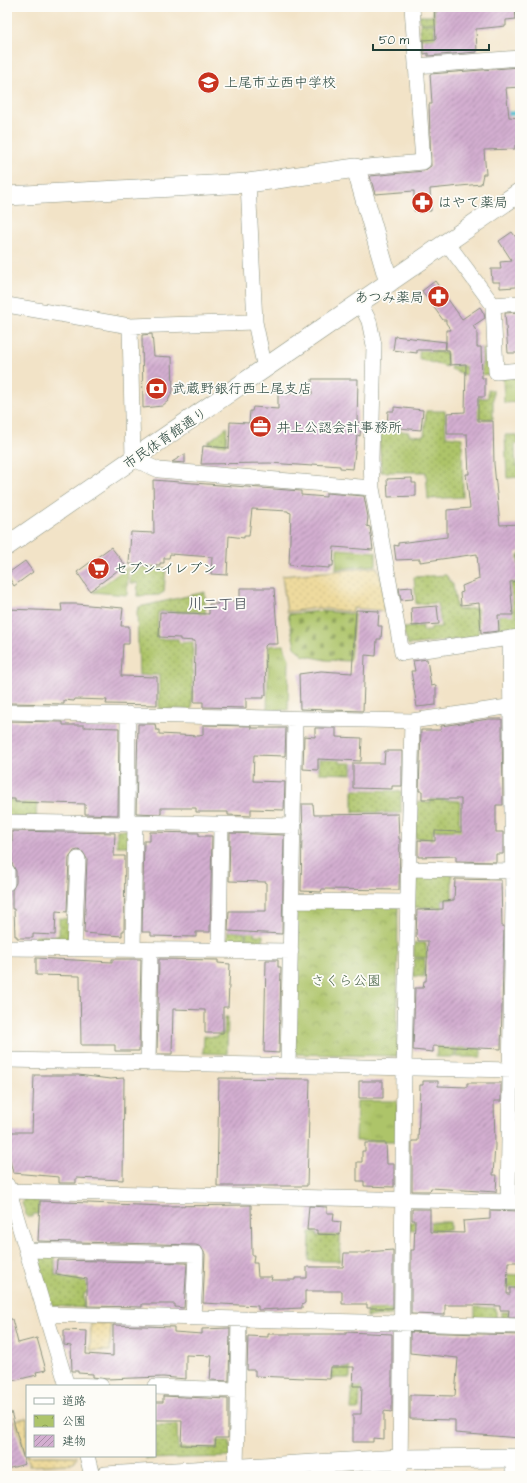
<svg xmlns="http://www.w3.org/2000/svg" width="527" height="1483" viewBox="0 0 527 1483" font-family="'Architects Daughter','Klee One',sans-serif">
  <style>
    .grass { fill: url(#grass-tufts); stroke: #66804e }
    .sand { fill: url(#sand-dots); stroke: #868c69 }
    .cemetery { fill: url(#cemetery-stones); stroke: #66804e }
    .park { fill: url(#park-crowns); stroke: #66804e }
    .garden { fill: url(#garden-dots); stroke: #66804e }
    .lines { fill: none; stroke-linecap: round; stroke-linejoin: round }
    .stream { stroke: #53bcd0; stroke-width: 4.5 }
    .building { fill: url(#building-hatch) }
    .minor-casing { stroke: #88907e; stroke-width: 16 }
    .tertiary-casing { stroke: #88907e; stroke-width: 20 }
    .minor { stroke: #fff; stroke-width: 15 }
    .tertiary { stroke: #fff; stroke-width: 19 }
    .labels { text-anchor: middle; stroke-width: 3.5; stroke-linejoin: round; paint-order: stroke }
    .poi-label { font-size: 14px; fill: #1f3d34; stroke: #fdfcf7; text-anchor: start }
    .street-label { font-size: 14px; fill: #1f3d34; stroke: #fdfcf7 }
    .park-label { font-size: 14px; fill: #425f41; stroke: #fdfcf7 }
    .neighbourhood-label { font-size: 15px; font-weight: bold; fill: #5e656b; stroke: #fdfcf7 }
  </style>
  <defs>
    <pattern id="grass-tufts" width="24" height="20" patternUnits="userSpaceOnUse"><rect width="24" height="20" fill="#adc469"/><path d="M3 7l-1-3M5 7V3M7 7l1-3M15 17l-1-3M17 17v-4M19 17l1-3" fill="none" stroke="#8ca057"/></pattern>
    <pattern id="sand-dots" width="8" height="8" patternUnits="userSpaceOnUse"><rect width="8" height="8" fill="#eeda9e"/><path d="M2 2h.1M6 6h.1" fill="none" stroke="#ccbc89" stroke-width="1.8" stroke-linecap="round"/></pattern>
    <pattern id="cemetery-stones" width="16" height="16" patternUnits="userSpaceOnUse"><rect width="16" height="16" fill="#adc469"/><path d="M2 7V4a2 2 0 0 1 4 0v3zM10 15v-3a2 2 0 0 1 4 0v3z" fill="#8ca057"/></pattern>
    <pattern id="park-crowns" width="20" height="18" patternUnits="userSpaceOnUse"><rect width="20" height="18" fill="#adc469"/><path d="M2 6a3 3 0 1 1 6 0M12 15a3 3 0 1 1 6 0" fill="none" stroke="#8ca057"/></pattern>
    <pattern id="garden-dots" width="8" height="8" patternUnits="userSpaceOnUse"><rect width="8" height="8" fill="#adc469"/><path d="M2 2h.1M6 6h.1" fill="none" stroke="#8ca057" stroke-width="1.8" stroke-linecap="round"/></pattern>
    <pattern id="building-hatch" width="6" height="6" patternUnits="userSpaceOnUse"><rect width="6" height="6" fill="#d3aed0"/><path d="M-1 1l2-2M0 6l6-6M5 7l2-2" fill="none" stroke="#ab8faa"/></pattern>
  </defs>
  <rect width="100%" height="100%" fill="#fdfcf7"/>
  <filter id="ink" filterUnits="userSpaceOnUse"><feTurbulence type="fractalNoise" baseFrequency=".025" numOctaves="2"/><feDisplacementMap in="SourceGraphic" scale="8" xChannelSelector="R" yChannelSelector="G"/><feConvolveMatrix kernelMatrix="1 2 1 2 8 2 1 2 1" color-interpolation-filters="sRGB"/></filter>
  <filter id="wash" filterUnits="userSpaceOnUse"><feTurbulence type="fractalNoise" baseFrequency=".012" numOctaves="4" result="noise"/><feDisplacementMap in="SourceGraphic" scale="16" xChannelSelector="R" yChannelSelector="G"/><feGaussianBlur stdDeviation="0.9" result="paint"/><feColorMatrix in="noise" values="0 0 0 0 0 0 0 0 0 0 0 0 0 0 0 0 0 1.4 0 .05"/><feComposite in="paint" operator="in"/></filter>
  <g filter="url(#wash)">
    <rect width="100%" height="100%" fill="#f2e3c7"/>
    <path class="grass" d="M520,377V402L504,403L503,378Z
      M337,549L376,552V565L336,569Z
      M128,567L127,595L93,592Z
      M283,645L289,659L288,710H267L269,646Z
      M357,1101H397V1141H356Z
      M502,1274L520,1275V1289L501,1288Z"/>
    <path class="sand" d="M377,567L382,582L385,611L353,608V612L318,608L287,612L282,576Z
      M91,1323L111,1324L110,1351L90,1350Z
      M27,1418V1456H77L75,1461L69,1464L29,1466L15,1420Z"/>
    <path class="cemetery" d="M322,611L354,614L350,661L326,660L302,655L295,647L288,614Z"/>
    <path class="park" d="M296,905L398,906L397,1056L295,1054Z"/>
    <path class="garden" d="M433,7H442L443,22L420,23L419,16H433Z
      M420,24H434L435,38L420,39Z
      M420,339L428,340L427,351L447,353V367L419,359Z
      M482,349H488L491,374L468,376L451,369V366H465V369H475V365L483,364Z
      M488,390H493V419H472L466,401H479V398H488Z
      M426,411H445L446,436L462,438L463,497L428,499L426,472H381L379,428L409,432V435L424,436Z
      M227,427L226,445L207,443Z
      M505,435H517L518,444H515L516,466H520V477L507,478Z
      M520,554V604L517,605V617H520V632L501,634L497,602L493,588L511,587V583L520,582L518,555Z
      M131,567L166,568L164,592L159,595L137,596L138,583H130Z
      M446,575L453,585L457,610L477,608L479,637L408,645L403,628L423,626V631H431V627H441L438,603L416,604L414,577Z
      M205,592L206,642H198L199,612H158L157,639H178L179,643L193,642L192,709H159V675H139L137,611L139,607Z
      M319,759H340V763H352V774L319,773Z
      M353,790L401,791V813L353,812Z
      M431,799L460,801L459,823H464V831L433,830V839L415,838L417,802L431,803Z
      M7,800H13L14,803L23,804L24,800H37L36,818L7,817Z
      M117,830H129L132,846H117Z
      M418,874H452V899H456L442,900V908L413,907V882Z
      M59,918L70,919L68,941H35V936H59Z
      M247,926H254V935H263V942H246Z
      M228,930L245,933V943L227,942Z
      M414,943H426V951H437V958L414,957Z
      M414,959H425L424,977L413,976Z
      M225,1017H228L227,1054L203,1053L204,1036L218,1037V1034H224Z
      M437,1044H442V1048H455V1057H436Z
      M457,1048H481V1057H457Z
      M24,1198L39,1200L38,1214H33V1217H27L22,1203Z
      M410,1222H450V1230H410Z
      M310,1232H316L317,1236L340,1234V1261H309Z
      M42,1254L55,1255V1275L63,1276V1278L78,1279L79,1281L100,1282V1294L84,1293V1308L53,1306L49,1302L38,1259Z
      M475,1307L496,1308V1319L475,1318Z
      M392,1309V1315L367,1317V1310Z
      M501,1312H519L520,1319L501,1318Z
      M333,1367L350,1368V1378H332Z
      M352,1387L373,1388V1391H360L359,1410H351Z
      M155,1425H177L178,1448H217V1441H230V1457L146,1459V1456H155Z"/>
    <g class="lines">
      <path class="stream" d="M504,114L520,113"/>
    </g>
    <g id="blocks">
      <path class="building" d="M434,7H515L516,19L506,20V26L476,29L477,52L428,56V53L424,54L423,40L436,39Z
        M520,67V87L506,88L509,117L520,118V136H517V145H515V149L484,150L486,174H483L481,184L430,189L431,211H414V191L375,194L370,176L424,171L431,166L429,104H432L430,74Z
        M512,232L520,243V280H516V287L500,288V282H492L491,269H501L500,262L512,261L499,241Z
        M435,281L462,319L480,307L484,314L485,318L473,326L477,332V347H481L482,378H485V397H478V421H493L494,464L500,525L520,524V552H516L519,581L510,582L513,615H498L499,631L481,633L479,603L461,605L460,593L463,592L462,586L479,579L477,554L420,562V559L396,560L394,545L398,546V543L447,537V510L470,508L466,474H469L467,434H447V413L465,412L466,364L450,365L449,350H446V330H451L446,323V320H443L422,291Z
        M520,312V353H508L505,313Z
        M152,334L154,356L172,357L173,390L168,401L162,406L143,408L142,335Z
        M395,336L446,342L445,350H417V353L393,350Z
        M312,379H358L357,422L361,423L360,436L357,435L353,469L340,468V466L312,464V466L270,463L201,464L203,446L229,448L230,422L249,423L250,411H252L253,407L278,409V393L312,394Z
        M394,407L423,410L421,430L387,427L388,411H394Z
        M185,454V463L172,462Z
        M412,478V483H416V496L388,497L387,479Z
        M153,480L301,491V495L326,497V493L364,496L368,517L367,526L370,527L373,550L334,547L333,566H329V568L289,565L291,513L288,512V511L252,509L249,536H244V538L229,536L227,575L211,574L212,557L170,554L169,558H164V563H160V566L129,564L131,532L154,533Z
        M111,547L125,565L90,591L77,572Z
        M25,561L33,572L14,586L7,574Z
        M412,587L413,599L401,600L399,588Z
        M240,588H274L278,644H267L265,646L266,695H264V698H246V708L203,707V702H194L195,641L180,640V638L159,637L160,612L209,614V604H218V601H240Z
        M61,604H77L123,608L121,626H129V644H123L121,676L157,677V705L106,704L107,700L75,699L74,701L64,700V704L7,703V609L62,611Z
        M437,606L439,624L412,626L411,608Z
        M356,610L379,611L378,626H382L381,639H377L376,656L365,655L363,711L300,709L299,674L321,671L352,673Z
        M427,659L431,686L436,685V705L417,707L411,671H415L413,661Z
        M489,719H502L503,805H496V832H503V854H496V862L456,861V856L418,857V840L435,841V831L461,832V799H422V791H419L421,730H441V726Z
        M7,721L63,722V725H84V727L119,728L118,815L85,814V804L15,802V799H8Z
        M138,724H155L156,730H159V734L199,736L203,735V725L251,726V728H286L285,756L254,755L253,781L285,782L284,810L251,809V816L228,815V812H196V808H161V814L136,813Z
        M315,728H336V737L362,738L361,761L318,759V770L303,769L304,736L315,737Z
        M385,751H402V786H392V789L353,788V763H384Z
        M302,804H313L314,815L398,814L399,839H400L399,890L322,889L321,892L301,891L302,834H303Z
        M12,831L115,833L114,856H125L124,931H122V936L84,933L87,859L83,852L78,850L74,851L69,858L67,912L56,911L55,935L33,934V938H17V936H15L14,909H12V890L16,883V871L12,864Z
        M150,832L199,833V836H212L210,932H196V937L151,936V932H142L144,841H150Z
        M230,833L284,835L282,934L228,931L229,911H266V882L229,881Z
        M455,879L501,880L502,926H504L501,1049L433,1046V1052L413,1050L415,988H423L424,981H426L428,941H418V938L416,937L417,910L443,909V901L454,900Z
        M36,958L112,962V959H141L139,1051H115V1045H81L80,976L36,975Z
        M159,959L218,960V963L230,964L228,1007H223V1033H205V1010L173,1009L172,1054H157Z
        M266,960H278V967H281L279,1053L264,1052Z
        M34,1075H78L110,1079L124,1078L123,1180L76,1178V1183H59V1177L13,1173L8,1152V1132H32Z
        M219,1078L310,1079L307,1186H217Z
        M359,1081H383V1098H359Z
        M423,1081H438V1086L467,1087V1083H501V1101H494L495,1146L493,1175H497L496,1192L431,1188L430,1191H412V1141H418L420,1085H423Z
        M365,1143H386L387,1164H394V1187L364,1186V1181H357V1162H362V1151H365Z
        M40,1201L163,1206L251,1205L252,1255H254L253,1263H257L258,1277H272L271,1280H295V1278H307V1267H343L344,1253H366V1252L393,1250V1308H367V1304H342V1291H305V1303L302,1305V1308L258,1310V1306L203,1303L205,1254L201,1247L196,1245L38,1241Z
        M309,1206L327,1207V1213H334L333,1221L341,1222L340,1235L317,1234V1230H307Z
        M412,1209H430V1232L464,1233L463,1221L490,1219V1210L520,1211V1262H508L507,1294H510V1288H520V1317H508L509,1310H500V1306L473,1305H445V1315L411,1314V1250H414L415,1220H412Z
        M57,1260L187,1263L184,1308L175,1307V1304H142V1307L87,1306V1279L56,1274Z
        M7,1319H12L18,1343L37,1338L46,1370L36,1372L37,1375L12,1381V1378L7,1379Z
        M113,1325L174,1327V1332L202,1334V1329L230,1328L229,1381L210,1380L212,1356L186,1355V1379L163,1377L106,1379L93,1377V1374L78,1373V1371H72L71,1346L64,1345V1330L87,1331L86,1354L113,1356Z
        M346,1332L392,1334V1412L384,1411V1439L373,1438V1442H353V1414H361L362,1386H353L354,1367H331L330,1379L255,1376V1370H247L248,1336L268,1337V1334H346Z
        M410,1332L520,1335V1438L455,1433V1420L410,1419V1395L455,1396L458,1358L410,1353Z
        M163,1396L228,1399V1438H216L215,1446L181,1445L182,1420H155V1402H163Z
        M11,1412L25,1464L7,1469V1413Z"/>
    </g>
  </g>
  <g filter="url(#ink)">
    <use href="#blocks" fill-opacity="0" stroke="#88907e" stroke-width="1"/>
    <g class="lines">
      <defs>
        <path id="minor" d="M416,66L520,58
          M356,168L423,162L412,7
          M248,183L255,322L265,369
          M447,243L493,305L496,372L520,370
          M360,303L369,321L374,345L371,458L372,488L402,653L519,637
          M7,305L130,326L255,322
          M493,305L520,303
          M130,326L133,459L159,470L372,488
          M7,712L412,721L520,705
          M7,822L127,824L135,822L294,826
          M127,824L128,714
          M408,869L512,871
          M7,871V883
          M291,901L407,902
          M7,948L291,951
          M74,949L78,859
          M133,950L135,822
          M219,950L221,825
          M7,1060L520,1070
          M148,1063L150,950
          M288,1066L295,719
          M7,1185L67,1386
          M9,1191L520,1202
          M508,1201L513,900L510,638
          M27,1250L196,1254L193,1318
          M46,1314L520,1326
          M66,1385L101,1386
          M155,1387L237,1390
          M87,1456L92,1476
          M236,1469L239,1319
          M400,1476L404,1069L412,721
          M513,1476V1458"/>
        <path id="tertiary" d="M7,196L248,183L356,168L389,283
          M7,546L520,192
          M105,1476L400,1459L520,1458"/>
      </defs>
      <use href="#minor" class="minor-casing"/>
      <use href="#tertiary" class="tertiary-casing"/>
      <use href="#minor" class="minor"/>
      <use href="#tertiary" class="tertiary"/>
    </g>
  </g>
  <defs>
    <symbol id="school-disc" viewBox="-11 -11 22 22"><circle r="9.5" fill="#c8321e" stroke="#fdfcf7"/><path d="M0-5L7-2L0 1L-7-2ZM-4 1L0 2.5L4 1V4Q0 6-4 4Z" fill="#fff"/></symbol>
    <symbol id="pharmacy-disc" viewBox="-11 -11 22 22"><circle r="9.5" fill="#c8321e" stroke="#fdfcf7"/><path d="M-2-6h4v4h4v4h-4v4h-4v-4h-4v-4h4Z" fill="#fff"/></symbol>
    <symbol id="bank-disc" viewBox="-11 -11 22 22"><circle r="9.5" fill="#c8321e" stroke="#fdfcf7"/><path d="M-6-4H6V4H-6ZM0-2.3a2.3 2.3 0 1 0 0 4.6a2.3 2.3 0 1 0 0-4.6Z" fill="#fff"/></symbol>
    <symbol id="office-disc" viewBox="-11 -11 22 22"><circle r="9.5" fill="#c8321e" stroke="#fdfcf7"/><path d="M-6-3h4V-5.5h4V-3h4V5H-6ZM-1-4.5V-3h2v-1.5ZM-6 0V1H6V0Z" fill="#fff"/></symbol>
    <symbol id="supermarket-disc" viewBox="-11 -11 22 22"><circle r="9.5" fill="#c8321e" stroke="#fdfcf7"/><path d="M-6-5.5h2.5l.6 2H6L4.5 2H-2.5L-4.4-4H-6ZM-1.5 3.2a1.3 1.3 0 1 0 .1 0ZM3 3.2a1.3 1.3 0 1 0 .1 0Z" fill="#fff"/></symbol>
  </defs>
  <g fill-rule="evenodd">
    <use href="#school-disc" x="196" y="70" width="25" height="25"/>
    <use href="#pharmacy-disc" x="410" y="190" width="25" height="25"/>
    <use href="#pharmacy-disc" x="426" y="284" width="25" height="25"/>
    <use href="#bank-disc" x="144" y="376" width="25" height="25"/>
    <use href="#office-disc" x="248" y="414" width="25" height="25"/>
    <use href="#supermarket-disc" x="86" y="556" width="25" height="25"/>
  </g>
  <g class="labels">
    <g class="poi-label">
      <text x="224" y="87">上尾市立西中学校</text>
      <text x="438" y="207">はやて薬局</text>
      <text x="424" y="302" text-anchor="end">あつみ薬局</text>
      <text x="172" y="393">武蔵野銀行西上尾支店</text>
      <text x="276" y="432">井上公認会計事務所</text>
      <text x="114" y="573">セブン-イレブン</text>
    </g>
    <g class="street-label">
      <text transform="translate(165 438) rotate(-34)" y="5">市民体育館通り</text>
    </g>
    <g class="park-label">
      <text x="346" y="985">さくら公園</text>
    </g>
    <g class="neighbourhood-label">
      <text x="218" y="609">川二丁目</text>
    </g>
  </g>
  <rect width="527" height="1483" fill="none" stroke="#fdfcf7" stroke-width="24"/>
  <rect x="26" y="1385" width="130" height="72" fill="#fdfcf7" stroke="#a4b0a9"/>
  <rect x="34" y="1398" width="20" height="6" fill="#ffffff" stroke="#a4b0a9"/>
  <text x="62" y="1405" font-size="12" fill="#1f3d34">道路</text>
  <rect x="34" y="1415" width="20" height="12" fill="url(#park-crowns)" stroke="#a4b0a9"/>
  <text x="62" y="1425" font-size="12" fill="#1f3d34">公園</text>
  <rect x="34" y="1435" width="20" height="12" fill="url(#building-hatch)" stroke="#a4b0a9"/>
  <text x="62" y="1445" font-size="12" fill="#1f3d34">建物</text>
  <path d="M373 44v6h116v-6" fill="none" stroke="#1f3d34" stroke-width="2"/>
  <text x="379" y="44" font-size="12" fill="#1f3d34" stroke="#fdfcf7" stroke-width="3" paint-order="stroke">50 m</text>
</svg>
